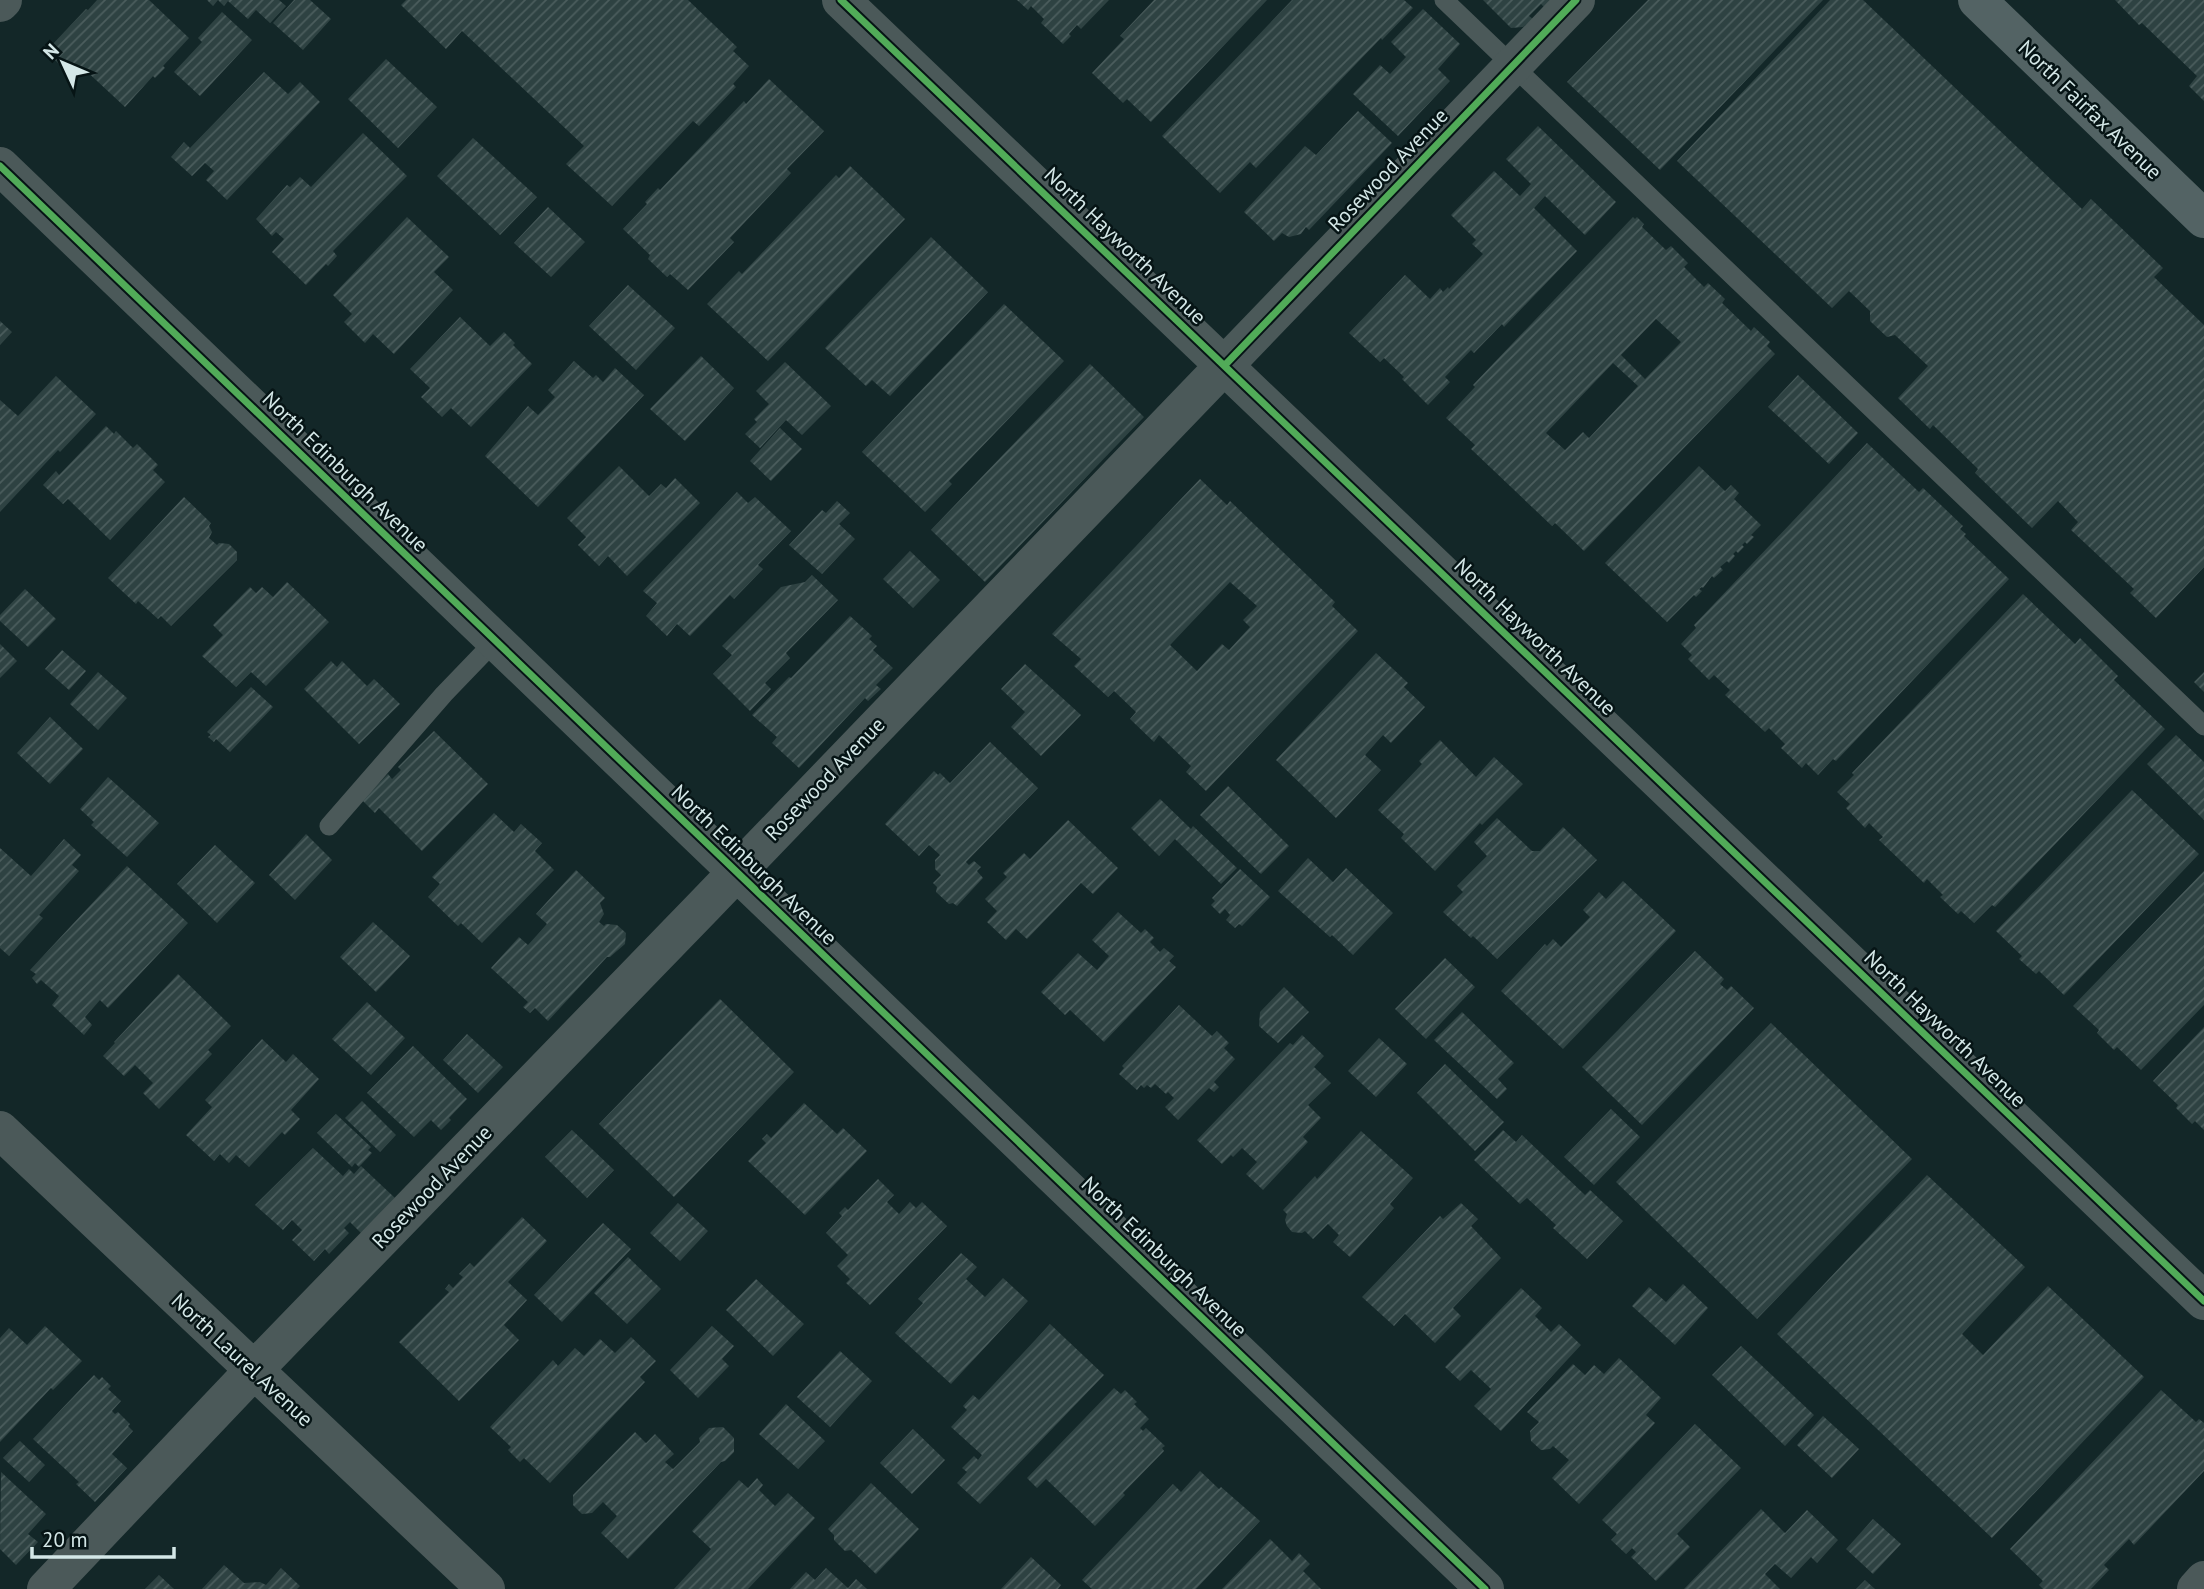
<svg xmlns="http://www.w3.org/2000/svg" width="2204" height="1589" viewBox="0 0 2204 1589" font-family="'PT Sans',sans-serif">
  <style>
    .building { fill: url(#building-hatch); fill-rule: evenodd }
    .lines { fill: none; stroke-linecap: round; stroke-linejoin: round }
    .lane { stroke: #4b5959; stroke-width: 19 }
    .street { stroke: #4b5959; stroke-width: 38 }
    .secondary { stroke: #536364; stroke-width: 38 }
    .cycleway-casing { stroke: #061415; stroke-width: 11 }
    .cycleway { stroke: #51ab58; stroke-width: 7 }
    .labels { text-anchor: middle; stroke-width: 5; stroke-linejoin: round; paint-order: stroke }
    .street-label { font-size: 21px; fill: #d4e7e7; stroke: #061415 }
  </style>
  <defs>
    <pattern id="building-hatch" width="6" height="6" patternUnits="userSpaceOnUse" patternTransform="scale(1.75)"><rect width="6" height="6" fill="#2e4242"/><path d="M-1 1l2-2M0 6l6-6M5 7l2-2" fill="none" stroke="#4b5d5d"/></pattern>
  </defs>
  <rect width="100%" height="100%" fill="#132728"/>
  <path class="building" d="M97,0H149L189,38L163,66L165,68L155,78L153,76L125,107L82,67L78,70L70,62L64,69L54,59L60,53L52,45L86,9L88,10Z
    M207,0H279L286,6L270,23L256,10L248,19L228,1L224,6L218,0L213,6Z
    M294,0H310L331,19L303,50L273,23Z
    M406,0H688L737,47L733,51L749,66L733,84L736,87L699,126L693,121L612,206L566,164L584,146L462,31L446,49L401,5Z
    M1017,0H1109L1081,29L1077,25L1069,34L1071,36L1063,44L1041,23L1044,19L1031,6L1028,10Z
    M1154,0H1267L1151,122L1127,99L1123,103L1092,73L1124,39L1120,36Z
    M1292,0H1404L1413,8L1382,40L1381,38L1256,168L1250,162L1220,193L1162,136Z
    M1483,0H1552L1544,7L1541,4L1529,16L1533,19L1523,27L1511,28Z
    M1648,0H1823L1660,170L1567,82Z
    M1830,0H1863L2082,209L2091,199L2163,268L2154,277L2204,325V567L2156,618L2130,593L2134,589L2071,530L2078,522L2058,501L2032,528L1975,473L1978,469L1933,425L1930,429L1898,398L1928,366L1895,335L1887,337L1870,321V311L1849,291L1832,308L1677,161Z
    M2115,0H2204V101L2189,86L2197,76L2142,23L2139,25Z
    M1423,9L1460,44L1438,69L1450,81L1398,136L1353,94L1380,65L1390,74L1406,57L1391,42Z
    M222,12L252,40L200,96L174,72L202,42L198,38Z
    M386,59L437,107L398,148L348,99Z
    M264,72L288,94L300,82L320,102L227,200L206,180L214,171L205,163L192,176L171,157L184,142L190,148Z
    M769,79L824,131L787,169L791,173L730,238L734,242L688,290L670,274L667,277L648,259L650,255L623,229L647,204L645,202L658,188L660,190L744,101L746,104Z
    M1358,111L1392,143L1309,230L1306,227L1301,234L1289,237L1282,233L1274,241L1244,212L1305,146L1316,155Z
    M1538,126L1616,202L1585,235L1545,196L1534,208L1577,251L1504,327L1502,324L1474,353L1471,350L1445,377L1450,382L1428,405L1402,379L1404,377L1384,358L1380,362L1349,333L1405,275L1430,299L1440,288L1443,292L1448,287L1449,289L1483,254L1472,244L1476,240L1451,215L1494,171L1520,196L1531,184L1506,159Z
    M363,133L407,176L333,251L337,256L328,266L326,264L306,285L272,252L284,239L276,232L272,236L256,219L287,185L290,187L300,177L311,187Z
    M473,138L537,197L500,235L437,176Z
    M850,166L905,219L768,361L707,304L739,271L742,274L836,175L839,178Z
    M548,207L585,242L551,277L514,243Z
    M407,217L449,257L434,272L453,290L394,354L373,334L365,343L344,322L352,314L333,295Z
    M1633,217L1635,219L1637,217L1644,224L1642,227L1666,250L1671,246L1688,263L1684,267L1704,287L1708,283L1725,299L1722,303L1751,331L1754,327L1770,342L1767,346L1775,354L1584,551L1555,523L1552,526L1471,449L1475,445L1446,418L1475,387L1473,385ZM1656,319L1681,342L1645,379L1621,355ZM1613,363L1638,386L1589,438L1583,432L1565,450L1546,433Z
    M931,237L988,292L890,396L872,380L866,386L825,348Z
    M628,285L675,328L636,370L589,326Z
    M1004,304L1064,361L949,481L952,484L925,512L862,452Z
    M460,317L490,346L504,332L515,343L513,345L532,364L471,427L451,408L442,417L421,397L430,388L410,369Z
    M0,321L12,332L0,345Z
    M701,356L734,388L685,441L650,409Z
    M574,361L593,378L596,375L603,382L615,368L644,395L538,507L485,456L528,406L538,415L555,397L548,390Z
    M785,362L831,406L802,435L786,420L760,448L745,434L757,422L754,419L769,404L756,391Z
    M1090,364L1144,417L985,582L931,530Z
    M1798,375L1858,433L1829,464L1768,407Z
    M56,376L96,414L60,452L58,450L0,512V400L18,416Z
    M106,426L114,434L116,431L133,448L137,444L158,465L153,470L165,482L110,540L68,499L63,504L43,485L56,471L59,475Z
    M780,428L802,449L771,481L750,461Z
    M1867,443L1919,492L1923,488L1963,526L1960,529L1966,534L1964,536L2009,579L1836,761L1833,759L1818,775L1806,763L1802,768L1781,748L1785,744L1769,728L1765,732L1725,695L1730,690L1714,675L1709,680L1688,659L1692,655L1681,644L1696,628L1694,625Z
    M619,466L649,496L661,484L666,488L675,478L700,503L627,576L608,556L599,566L578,545L586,537L567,518Z
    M1699,466L1725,491L1731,485L1739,493L1734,499L1761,525L1751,535L1754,537L1747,544L1745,542L1742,545L1744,547L1738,553L1736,551L1733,554L1735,556L1729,563L1727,561L1720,567L1723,570L1714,578L1712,576L1703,588L1702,587L1699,589L1702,591L1696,597L1694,595L1667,622L1605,563Z
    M1200,479L1227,505L1230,501L1335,602L1332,606L1358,631L1206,791L1186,772L1191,766L1159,735L1154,742L1130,719L1136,712L1114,691L1108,697L1074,666L1081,659L1052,634ZM1230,582L1257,606L1243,620L1250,627L1229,650L1222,644L1197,671L1170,645Z
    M737,492L748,503L755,497L791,531L758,565L763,569L734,599L730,595L690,636L677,624L667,636L646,616L657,603L643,591Z
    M184,497L211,523L209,526L212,532L209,538L217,545L219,543L229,544L237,552V560L171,626L161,616L158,619L138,601L136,604L108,578Z
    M837,501L850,513L839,524L855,539L822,574L789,545L822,510L826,513Z
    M910,551L940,580L913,608L883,579Z
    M812,575L838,600L786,653L790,658L765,683L771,689L750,711L713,674L732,655L722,646L781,587L805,582Z
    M287,582L329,622L266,686L251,672L236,687L202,656L223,635L213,625L250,587L256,593L262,587L273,597Z
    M25,589L56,619L28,647L0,621V615Z
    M2023,594L2075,644L2080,638L2118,676L2114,680L2165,729L1995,907L1992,905L1974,923L1961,911L1958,914L1940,897L1943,895L1927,879L1924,883L1879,840L1883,837L1869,823L1865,828L1846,808L1850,804L1837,792L1854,775L1852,773Z
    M850,616L872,636L869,639L877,646L873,650L893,668L876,685L881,689L868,701L865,698L799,768L772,743L777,737L752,715L789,677L791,678Z
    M0,644L17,661L0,678Z
    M62,650L86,671L69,690L45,669Z
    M1376,653L1408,683L1404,687L1425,707L1391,743L1383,735L1365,755L1381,770L1336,818L1276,760Z
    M331,661L337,667L342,661L367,686L374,679L400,704L359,744L304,689Z
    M1025,664L1081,715L1041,756L1011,727L1025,712L1001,689Z
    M98,672L127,698L98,730L70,704Z
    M2204,672V692L2194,682Z
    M251,687L273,707L230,752L216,739L214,742L208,737L211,735L207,732Z
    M50,717L83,749L50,784L17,753Z
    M434,731L488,784L422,851L379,808L375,813L362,800L388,774L392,779L401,770L398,767Z
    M2176,735L2204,762V820L2147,764Z
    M1440,740L1476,777L1494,757L1523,784L1482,825L1480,823L1435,871L1401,838L1404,834L1378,810L1422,764L1419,761Z
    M990,742L1038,788L966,862L969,865L974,861L981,867L977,871L983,878L957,906L953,903L949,904L936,892L937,887L933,883L941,875L935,869V860L940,855L929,845L919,856L885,824L934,771L938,775L940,773L950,783Z
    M108,777L159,823L127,857L91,825L94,822L80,809Z
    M1228,786L1289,846L1261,874L1200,815Z
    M2132,790L2199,854L2064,995L2039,971L2036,974L2019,959L2022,956L1996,931Z
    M1160,799L1191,829L1193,826L1237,868L1221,884L1175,839L1159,856L1131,828Z
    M494,813L514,832L521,824L542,843L535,851L554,870L482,943L461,923L458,926L428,897L440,884L432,877Z
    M1497,818L1532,851H1540L1563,827L1597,860L1497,959L1473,936L1471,938L1443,912L1463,892L1457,886L1487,856L1474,842Z
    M1068,820L1118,868L1093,894L1081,883L1027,939L1016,929L1006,940L987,922L997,911L985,899L1007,877L1003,873L1024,853L1030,859Z
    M306,834L332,860L295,900L269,875Z
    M64,839L81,855L72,865L79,871L39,915L43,918L9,956L0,948V848L31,876Z
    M215,845L255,883L217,923L177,884Z
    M1308,858L1333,882L1346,868L1393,913L1353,955L1332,935L1330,937L1278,891Z
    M127,866L188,923L108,1008L100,1000L85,1017L92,1025L84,1035L52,1005L59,996L41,980L37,984L32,978L36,974L30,970Z
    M1240,869L1270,897L1242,926L1239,924L1235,928L1226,920L1230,915L1225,909L1220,914L1211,905L1215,901L1212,898Z
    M576,870L605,898L600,903L604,914L599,922L604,926L606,924L617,925L626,933L625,944L610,957H607L548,1021L535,1008L530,1013L523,1007L528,1002L491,968L519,937L528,945L547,924L536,914Z
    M2204,871V1005L2141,1070L2117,1047L2114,1050L2097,1033L2099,1030L2073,1006Z
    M1623,881L1676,931L1563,1049L1501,991L1545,944L1547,946L1553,939L1561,947L1590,917L1583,910L1599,892L1606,899Z
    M1118,912L1141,933L1145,929L1154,938L1150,942L1160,952L1164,948L1174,956L1169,961L1176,967L1104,1042L1070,1010L1065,1015L1041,992L1078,953L1097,970L1109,956L1092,940Z
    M373,922L410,956L376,992L340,957Z
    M1695,951L1724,979L1720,984L1727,990L1731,986L1754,1008L1642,1125L1582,1067Z
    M1445,958L1475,987L1426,1039L1395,1009Z
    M178,974L231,1026L208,1050L212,1054L159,1109L143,1093L153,1083L135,1065L124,1076L103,1056L115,1043L114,1042Z
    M1284,987L1309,1012L1278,1043L1259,1026L1260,1012Z
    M720,999L794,1072L674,1197L599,1124Z
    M367,1002L405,1038L371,1075L332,1039Z
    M1179,1005L1212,1036L1217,1031L1229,1043L1224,1048L1235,1059L1214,1082L1219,1087L1214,1092L1209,1088L1178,1120L1165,1107L1174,1098L1168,1092L1166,1094L1155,1084L1151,1088L1147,1085L1144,1088L1141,1085L1137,1090L1119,1074L1124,1068L1122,1066Z
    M1462,1012L1514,1063L1498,1079L1507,1089L1497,1099L1434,1040Z
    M1771,1023L1912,1159L1757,1319L1616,1182Z
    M2204,1027V1130L2195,1121L2192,1124L2176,1108L2178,1105L2153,1081Z
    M467,1034L503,1067L478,1093L443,1060Z
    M1302,1035L1324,1056L1314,1067L1331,1083L1308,1105L1321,1118L1303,1137L1308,1142L1263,1190L1246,1174L1257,1162L1242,1148L1233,1157L1231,1155L1222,1164L1197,1140L1290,1043L1293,1045Z
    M1379,1038L1407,1064L1376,1097L1348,1071Z
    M262,1039L286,1062L293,1054L319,1079L291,1110L300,1119L285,1135L282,1132L249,1167L236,1155L229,1163L220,1154L214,1161L186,1135L212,1107L205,1100Z
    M413,1046L467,1099L449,1118L451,1120L441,1130L431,1120L414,1137L367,1093Z
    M1445,1064L1504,1122L1475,1151L1417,1093Z
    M362,1101L396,1135L380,1152L345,1118Z
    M804,1103L837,1134L843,1128L867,1151L805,1215L748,1161L766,1143L762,1139L767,1134L771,1138Z
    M1611,1109L1640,1137L1594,1185L1564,1157Z
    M336,1114L371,1147L368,1150L372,1153L359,1167L355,1163L352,1167L317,1133Z
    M572,1130L614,1170L587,1198L545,1157Z
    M1503,1130L1516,1142L1522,1135L1585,1195L1590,1190L1623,1221L1587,1259L1553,1228L1556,1225L1527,1198L1520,1204L1474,1160Z
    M1361,1131L1413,1178L1390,1204L1394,1208L1350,1257L1333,1242L1339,1235L1328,1224L1313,1239L1305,1231L1302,1233L1292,1232L1287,1226L1285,1220L1287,1214L1283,1210L1315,1176L1317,1179Z
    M313,1148L343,1176L349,1169L354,1174L361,1166L395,1198L362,1234L350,1222L344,1228L349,1233L329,1254L325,1249L314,1261L292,1240L302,1230L292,1220L283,1230L255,1205Z
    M1927,1175L2025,1267L1962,1334L1983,1355L2048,1286L2144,1377L1992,1538L1777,1334Z
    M878,1179L894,1195L887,1202L899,1214L910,1202L916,1208L922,1202L947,1226L870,1305L846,1283L850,1279L837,1266L848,1255L826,1233L842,1216L839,1213L845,1207L848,1210Z
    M678,1203L708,1231L680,1261L650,1233Z
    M1461,1203L1478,1219L1471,1226L1501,1258L1453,1308L1461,1316L1435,1343L1405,1314L1394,1326L1362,1297L1440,1216L1443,1219Z
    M522,1217L547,1241L508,1282L527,1300L504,1325L519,1340L459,1401L399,1342L449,1292L445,1289L449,1284L453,1288L463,1277L459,1274L470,1263L474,1267Z
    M603,1223L631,1249L562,1322L534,1295Z
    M961,1253L977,1267L966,1279L985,1297L1003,1278L1028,1301L951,1384L895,1333L923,1303L918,1299Z
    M628,1257L661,1289L627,1324L594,1293Z
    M756,1279L804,1324L773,1356L726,1310Z
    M1683,1284L1708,1308L1675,1345L1632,1306L1649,1287L1666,1302Z
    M1521,1288L1542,1308L1535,1316L1551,1332L1559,1324L1581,1345L1501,1431L1474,1406L1491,1389L1471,1370L1460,1381L1445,1367Z
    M1050,1324L1104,1375L980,1504L957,1483L967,1472L962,1468L974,1456L978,1460L982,1455L951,1427L967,1410L963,1406L973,1395L979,1400Z
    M45,1326L82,1361L53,1390L51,1388L0,1442V1338L9,1328L27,1345Z
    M712,1326L734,1346L722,1359L729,1366L698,1398L670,1370Z
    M631,1337L656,1361L640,1377L645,1382L550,1483L524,1458L520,1462L508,1450L511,1447L490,1427L553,1360L558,1366L575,1348L584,1356L600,1339L615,1353Z
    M1741,1346L1814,1415L1785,1446L1712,1375Z
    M840,1351L872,1381L830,1427L797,1397Z
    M1619,1358L1661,1398L1646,1415L1655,1423L1579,1504L1552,1478L1569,1460L1553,1446L1550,1449L1541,1450L1531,1441L1530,1431L1539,1422L1527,1412L1573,1364L1585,1375L1594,1365L1604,1374Z
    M94,1375L99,1380L102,1377L111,1386L108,1389L121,1401L112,1411L115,1414L118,1412L130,1424L128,1426L133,1431L112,1454L127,1468L95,1502L76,1484L79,1482L33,1439Z
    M1114,1388L1121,1394L1125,1390L1137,1402L1134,1404L1149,1419L1140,1428L1143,1431L1146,1428L1165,1446L1162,1448L1164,1451L1123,1493L1125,1495L1095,1526L1046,1479L1037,1488L1027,1478Z
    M2161,1390L2196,1422L2199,1419L2204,1423V1471L2134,1545L2129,1539L2104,1565L2109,1570L2091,1589H2043L2039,1585L2043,1581L2010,1549Z
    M786,1404L825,1441L798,1469L759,1434Z
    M1823,1416L1859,1449L1832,1478L1797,1445Z
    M1695,1424L1741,1468L1677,1534L1690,1547L1656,1581L1631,1557L1636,1552L1632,1548L1626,1554L1611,1540L1617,1534L1602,1520Z
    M723,1427L734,1438V1452L725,1461L721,1462L628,1559L601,1533L617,1516L603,1502L592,1513L582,1514L573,1505V1495L635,1432L646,1443L655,1434L674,1454L665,1462L673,1469L700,1442L699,1438L709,1428Z
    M913,1429L945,1460L912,1494L880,1463Z
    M20,1441L45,1465L29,1482L3,1458Z
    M1200,1471L1219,1489L1221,1487L1260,1521L1196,1589H1092L1082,1580L1173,1484L1181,1492Z
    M1,1472L46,1514L28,1534L38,1542L16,1565L0,1549Z
    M757,1478L763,1485L759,1490L775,1506L788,1493L815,1518L748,1589H674L711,1549L692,1531L739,1480L748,1488Z
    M871,1483L919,1529L876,1574L851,1550L845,1551L834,1540V1535L828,1529Z
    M1761,1509L1785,1533L1807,1510L1838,1540L1817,1563L1811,1557L1791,1578L1775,1564L1765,1574L1780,1589H1684Z
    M1873,1519L1901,1544L1873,1574L1846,1549Z
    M1270,1539L1292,1561L1299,1553L1310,1564L1303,1571L1321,1589H1222Z
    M1031,1557L1061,1585L1058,1589H1001Z
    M224,1565L244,1583L260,1582L266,1585L281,1568L300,1586L297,1589H202Z
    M826,1568L848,1588L856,1579L867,1589H790L806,1572L815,1580Z
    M159,1575L174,1589H145Z
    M1865,1580L1875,1589H1856Z"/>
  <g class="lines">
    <path class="lane" d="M1444,0L2204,726
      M329,826L444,694L495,641"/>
    <path class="street" d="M841,0L2204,1301
      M0,3L3,0
      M0,166L1485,1589
      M0,1130L486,1589
      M46,1589L253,1371L705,905L1576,0
      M2196,1589L2204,1580"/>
    <path class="secondary" d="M1977,0L2204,219"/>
    <defs>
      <path id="cycleway" d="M841,0L2204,1301
        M0,166L1485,1589
        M1225,365L1576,0"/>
    </defs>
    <use href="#cycleway" class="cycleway-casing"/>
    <use href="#cycleway" class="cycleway"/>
  </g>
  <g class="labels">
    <g class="street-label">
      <text transform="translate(2090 110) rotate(44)" y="7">North Fairfax Avenue</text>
      <text transform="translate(1388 170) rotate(-46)" y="7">Rosewood Avenue</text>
      <text transform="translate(1125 246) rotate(44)" y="7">North Hayworth Avenue</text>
      <text transform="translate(345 472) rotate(44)" y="7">North Edinburgh Avenue</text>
      <text transform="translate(1535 637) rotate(44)" y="7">North Hayworth Avenue</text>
      <text transform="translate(825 779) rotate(-46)" y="7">Rosewood Avenue</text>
      <text transform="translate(754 865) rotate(44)" y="7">North Edinburgh Avenue</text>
      <text transform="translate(1945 1029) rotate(44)" y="7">North Hayworth Avenue</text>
      <text transform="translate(432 1187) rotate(-46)" y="7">Rosewood Avenue</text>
      <text transform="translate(1164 1257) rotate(44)" y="7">North Edinburgh Avenue</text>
      <text transform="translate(242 1360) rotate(43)" y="7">North Laurel Avenue</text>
    </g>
  </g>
  <g transform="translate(63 63) rotate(314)" stroke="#061415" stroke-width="5" paint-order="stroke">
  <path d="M0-5L12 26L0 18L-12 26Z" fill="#d4e7e7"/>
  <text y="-10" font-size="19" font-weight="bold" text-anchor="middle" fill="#d4e7e7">N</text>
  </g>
  <path d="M32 1547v10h142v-10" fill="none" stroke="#d4e7e7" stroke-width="3.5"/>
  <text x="42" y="1547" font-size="21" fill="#d4e7e7" stroke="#061415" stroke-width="5" paint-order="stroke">20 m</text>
</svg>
